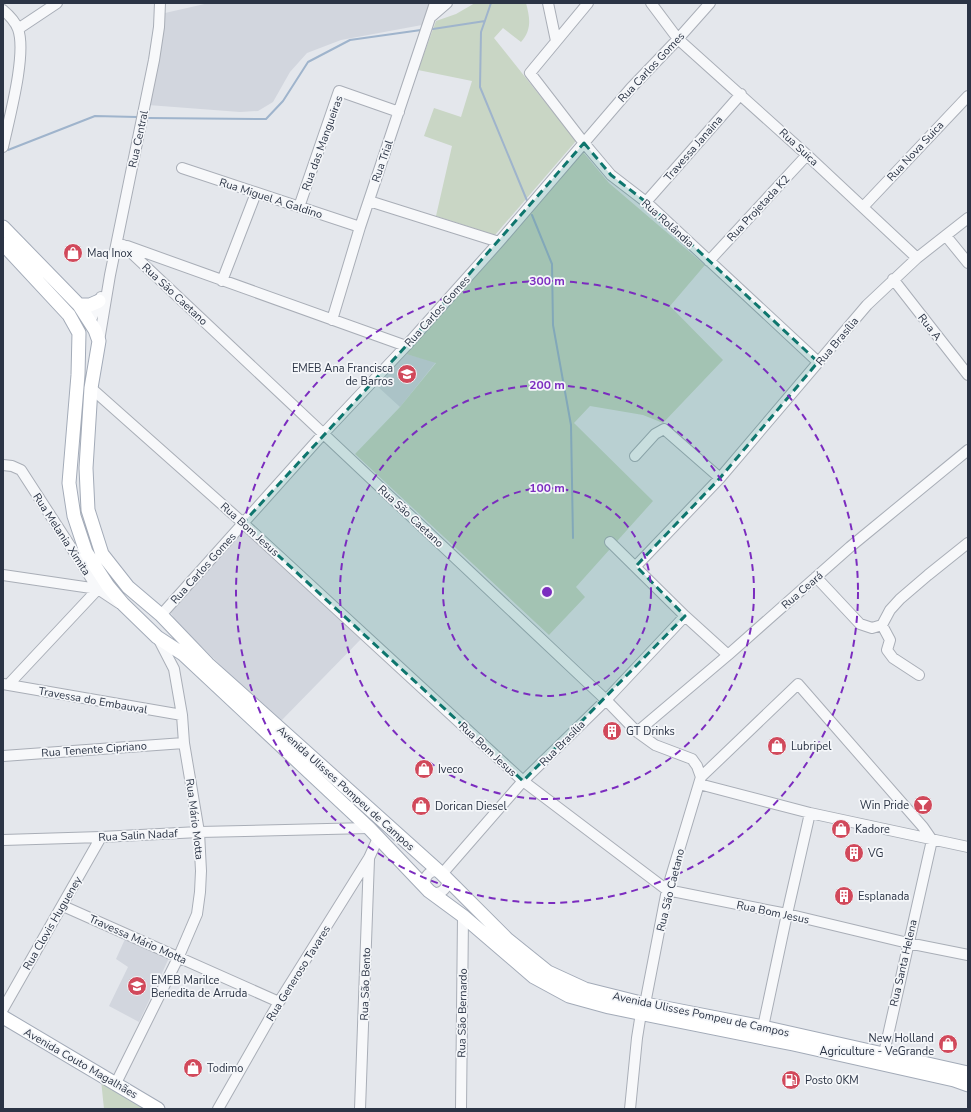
<svg xmlns="http://www.w3.org/2000/svg" width="971" height="1112" viewBox="0 0 971 1112" font-family="'Nunito Sans',sans-serif">
  <style>
    .built { fill: #d2d6de }
    .green { fill: #c9d6c5 }
    .lines { fill: none; stroke-linecap: round; stroke-linejoin: round }
    .stream { stroke: #9fb4cc; stroke-width: 2 }
    .minor-casing { stroke: #a9aeb7; stroke-width: 12 }
    .major-casing { stroke: #a3abb8; stroke-width: 15 }
    .minor { stroke: #f7f8fa; stroke-width: 10 }
    .major { stroke: #fff; stroke-width: 13 }
    .marked { fill: #0f766e; fill-opacity: 0.2; stroke: #0f766e; stroke-width: 3; stroke-dasharray: 8 5; stroke-linejoin: round }
    .ring { fill: none; stroke: #7b2cbf; stroke-width: 2; stroke-dasharray: 7 5 }
    .labels { text-anchor: middle; stroke-width: 3.5; stroke-linejoin: round; paint-order: stroke }
    .street-label { font-size: 11px; fill: #2b3445; stroke: #f4f6f9 }
    .poi-label { font-size: 11px; fill: #2b3445; stroke: #f4f6f9; text-anchor: start }
    .centre { fill: #7b2cbf; stroke: #f4f6f9; stroke-width: 2 }
    .ring-label { font-size: 12px; text-anchor: middle; font-weight: bold; fill: #7b2cbf; stroke: #f4f6f9; stroke-width: 3.5; stroke-linejoin: round; paint-order: stroke }
  </style>
  <rect width="100%" height="100%" fill="#e4e7ec"/>
  <path class="built" d="M209,3H430L422,25L341,40L307,53L290,72L273,102L258,111L240,112L148,105L165,13Z
    M406,354L436,362L400,407L376,385Z
    M243,528L362,638L279,723L176,621L169,610Z
    M125,939L169,958L139,1022L109,1006L128,967L116,959Z"/>
  <path class="green" d="M475,3H526C530,18 532,30 521,42L503,28L494,38L576,141L495,235L436,216L452,146L424,136L434,108L461,117L472,81L418,70L436,21L456,14Z
    M583,152L609,183L705,265L670,306L723,360L663,423L643,415L590,406L574,423L653,501L576,587L585,597L549,635L355,454L400,407L436,363L406,354Z
    M101,1080L127,1099L145,1109H104Z"/>
  <g class="lines">
    <path class="stream" d="M491,3L481,32L480,87L528,203
      M433,29L485,21
      M148,118L266,119L283,101L308,62L350,40L421,30
      M8,150L95,116L137,117
      M532,215L552,264L553,325L571,425L573,538"/>
    <defs>
      <path id="minor" d="M548,3L556,41
        M588,3L530,73L584,143L611,175L646,202L818,362
        M651,3L678,39L807,155L917,258
        M3,10C9,15 15,21 18,29C27,54 9,119 3,147
        M432,16L447,3
        M18,29L57,3
        M182,168L360,227
        M369,201L499,242
        M646,202L741,94
        M299,207L339,91L399,112
        M863,207L968,96
        M946,236L968,263
        M123,245L606,700L637,732L655,745L692,759L697,766L701,777L667,890L645,1004
        M127,246L406,346
        M709,261L807,155
        M893,279L968,375
        M222,281L256,193
        M332,320L360,227L435,3
        M90,322L101,297
        M99,341L110,275L154,60L159,27L160,3
        M91,388L243,523L523,781L667,890L787,914L908,943L968,955
        M635,456L655,434L664,429L720,478
        M3,465L12,466L21,470L98,589L119,603
        M610,542L685,616L728,655
        M636,566L720,478L867,305L917,258L968,218
        M3,575L98,589
        M816,577L860,624L872,628L882,625L890,610L900,599L928,575L968,543
        M161,615L323,434L406,346L499,242L631,88L678,39L710,3
        M882,625L890,640L887,650L893,658L919,675
        M3,684L182,715
        M8,685L98,589
        M637,732L728,655L850,547L968,450
        M3,756L184,743
        M701,777L798,684L923,827L932,840L884,1053
        M699,784L810,813L968,847
        M3,840L101,837L199,832L369,828
        M425 882a11 11 0 1 1 22 0a11 11 0 1 1-22 0Z
        M442,874L523,781L606,700L685,616
        M63,906L279,1002
        M3,1009L101,837
        M763,1027L787,914L810,813
        M116,1083L179,956L197,914L200,892L201,871L199,832L184,743L182,715L174,669L158,638
        M218,1109L279,1002L369,858L378,838
        M360,1109L369,859
        M461,1109L463,916
        M630,1109L637,1038L641,1013"/>
      <path id="major" d="M3,227L79,305L95,330L99,341L91,388L86,468L88,510L102,554L128,587L161,615L208,664L442,874L507,939L548,972L585,989L645,1004L763,1027L968,1073
        M3,244L69,315L79,333L78,375L69,483L74,516L86,552L108,586L123,604L157,637L183,654L369,828L429,891L463,916L534,977L569,996L609,1007L793,1044L954,1080L968,1085
        M79,305H90L99,301
        M3,1017L158,1109"/>
    </defs>
    <use href="#minor" class="minor-casing"/>
    <use href="#major" class="major-casing"/>
    <use href="#minor" class="minor"/>
    <use href="#major" class="major"/>
  </g>
  <path class="marked" d="M584,143L611,175L646,202L818,362L720,478L636,566L685,616L523,781L243,523L406,346Z"/>
  <g class="ring">
    <circle cx="547" cy="592" r="104"/>
    <circle cx="547" cy="592" r="207"/>
    <circle cx="547" cy="592" r="311"/>
  </g>
  <defs>
    <symbol id="shop-disc" viewBox="-11 -11 22 22"><circle r="9.5" fill="#d1495b" stroke="#f4f6f9"/><path d="M-5-2.5h2.3a2.7 3.5 0 0 1 5.4 0H5L5.5 6h-11ZM-1.5-2.5h3a1.5 2.3 0 0 0-3 0Z" fill="#fff"/></symbol>
    <symbol id="school-disc" viewBox="-11 -11 22 22"><circle r="9.5" fill="#d1495b" stroke="#f4f6f9"/><path d="M0-5L7-2L0 1L-7-2ZM-4 1L0 2.5L4 1V4Q0 6-4 4Z" fill="#fff"/></symbol>
    <symbol id="building-disc" viewBox="-11 -11 22 22"><circle r="9.5" fill="#d1495b" stroke="#f4f6f9"/><path d="M-4-6H4V6H1V3H-1V6H-4ZM-2.5-4.3h1.7v1.8h-1.7ZM.8-4.3h1.7v1.8H.8ZM-2.5-1h1.7V.8h-1.7ZM.8-1h1.7V.8H.8Z" fill="#fff"/></symbol>
    <symbol id="bar-disc" viewBox="-11 -11 22 22"><circle r="9.5" fill="#d1495b" stroke="#f4f6f9"/><path d="M-6-5H6L.8 .8V4.5H3.5V6h-7V4.5H-.8V.8Z" fill="#fff"/></symbol>
    <symbol id="fuel-disc" viewBox="-11 -11 22 22"><circle r="9.5" fill="#d1495b" stroke="#f4f6f9"/><path d="M-5.5-6h7V0h2V4h1.3V-2.5L3-4.5l.8-.8L6-3V5H2.5V1h-1V6h-7ZM-4.2-4.7v3.2H.2V-4.7Z" fill="#fff"/></symbol>
  </defs>
  <g fill-rule="evenodd">
    <use href="#shop-disc" x="62" y="242" width="22" height="22"/>
    <use href="#school-disc" x="396" y="363" width="22" height="22"/>
    <use href="#building-disc" x="601" y="720" width="22" height="22"/>
    <use href="#shop-disc" x="766" y="735" width="22" height="22"/>
    <use href="#shop-disc" x="413" y="758" width="22" height="22"/>
    <use href="#bar-disc" x="912" y="794" width="22" height="22"/>
    <use href="#shop-disc" x="410" y="795" width="22" height="22"/>
    <use href="#shop-disc" x="830" y="818" width="22" height="22"/>
    <use href="#building-disc" x="843" y="842" width="22" height="22"/>
    <use href="#building-disc" x="833" y="885" width="22" height="22"/>
    <use href="#school-disc" x="126" y="975" width="22" height="22"/>
    <use href="#shop-disc" x="937" y="1033" width="22" height="22"/>
    <use href="#shop-disc" x="182" y="1057" width="22" height="22"/>
    <use href="#fuel-disc" x="780" y="1069" width="22" height="22"/>
  </g>
  <g class="labels">
    <g class="street-label">
      <text transform="translate(651 67) rotate(-47)" y="4">Rua Carlos Gomes</text>
      <text transform="translate(138 139) rotate(-78)" y="4">Rua Central</text>
      <text transform="translate(322 143) rotate(-70)" y="4">Rua das Mangueiras</text>
      <text transform="translate(799 147) rotate(43)" y="4">Rua Suica</text>
      <text transform="translate(693 148) rotate(-49)" y="4">Travessa Janaina</text>
      <text transform="translate(915 151) rotate(-47)" y="4">Rua Nova Suica</text>
      <text transform="translate(382 161) rotate(-71)" y="4">Rua Trial</text>
      <text transform="translate(271 198) rotate(18)" y="4">Rua Miguel A Galdino</text>
      <text transform="translate(758 208) rotate(-47)" y="4">Rua Projetada K2</text>
      <text transform="translate(668 223) rotate(42)" y="4">Rua Rolândia</text>
      <text transform="translate(175 294) rotate(43)" y="4">Rua São Caetano</text>
      <text transform="translate(437 311) rotate(-48)" y="4">Rua Carlos Gomes</text>
      <text transform="translate(930 327) rotate(52)" y="4">Rua A</text>
      <text transform="translate(837 341) rotate(-50)" y="4">Rua Brasília</text>
      <text transform="translate(411 516) rotate(43)" y="4">Rua São Caetano</text>
      <text transform="translate(250 529) rotate(42)" y="4">Rua Bom Jesus</text>
      <text transform="translate(62 534) rotate(57)" y="4">Rua Melania Ximita</text>
      <text transform="translate(203 568) rotate(-48)" y="4">Rua Carlos Gomes</text>
      <text transform="translate(802 590) rotate(-41)" y="4">Rua Ceará</text>
      <text transform="translate(93 700) rotate(10)" y="4">Travessa do Embauval</text>
      <text transform="translate(562 743) rotate(-45)" y="4">Rua Brasília</text>
      <text transform="translate(94 749) rotate(-4)" y="4">Rua Tenente Cipriano</text>
      <text transform="translate(488 749) rotate(43)" y="4">Rua Bom Jesus</text>
      <text transform="translate(346 788) rotate(42)" y="4">Avenida Ulisses Pompeu de Campos</text>
      <text transform="translate(195 819) rotate(83)" y="4">Rua Mário Motta</text>
      <text transform="translate(138 835) rotate(-3)" y="4">Rua Salin Nadaf</text>
      <text transform="translate(670 890) rotate(-76)" y="4">Rua São Caetano</text>
      <text transform="translate(773 912) rotate(12)" y="4">Rua Bom Jesus</text>
      <text transform="translate(52 923) rotate(-60)" y="4">Rua Clovis Hugueney</text>
      <text transform="translate(138 939) rotate(24)" y="4">Travessa Mário Motta</text>
      <text transform="translate(903 963) rotate(-77)" y="4">Rua Santa Helena</text>
      <text transform="translate(298 973) rotate(-58)" y="4">Rua Generoso Tavares</text>
      <text transform="translate(365 984) rotate(-88)" y="4">Rua São Bento</text>
      <text transform="translate(462 1013) rotate(-89)" y="4">Rua São Bernardo</text>
      <text transform="translate(701 1014) rotate(12)" y="4">Avenida Ulisses Pompeu de Campos</text>
      <text transform="translate(81 1063) rotate(30)" y="4">Avenida Couto Magalhães</text>
    </g>
    <g class="poi-label">
      <text x="87" y="257">Maq Inox</text>
      <text x="393" y="372" text-anchor="end">EMEB Ana Francisca<tspan x="393" dy="13">de Barros</tspan></text>
      <text x="626" y="735">GT Drinks</text>
      <text x="791" y="750">Lubripel</text>
      <text x="438" y="773">Iveco</text>
      <text x="909" y="809" text-anchor="end">Win Pride</text>
      <text x="435" y="810">Dorican Diesel</text>
      <text x="855" y="833">Kadore</text>
      <text x="868" y="857">VG</text>
      <text x="858" y="900">Esplanada</text>
      <text x="151" y="984">EMEB Marilce<tspan x="151" dy="13">Benedita de Arruda</tspan></text>
      <text x="934" y="1042" text-anchor="end">New Holland<tspan x="934" dy="13">Agriculture - VeGrande</tspan></text>
      <text x="207" y="1072">Todimo</text>
      <text x="805" y="1084">Posto 0KM</text>
    </g>
  </g>
  <circle cx="547" cy="592" r="6" class="centre"/>
  <g class="ring-label">
    <text x="547" y="285">300 m</text>
    <text x="547" y="389">200 m</text>
    <text x="547" y="492">100 m</text>
  </g>
  <rect width="971" height="1112" fill="none" stroke="#2b3445" stroke-width="8"/>
</svg>
